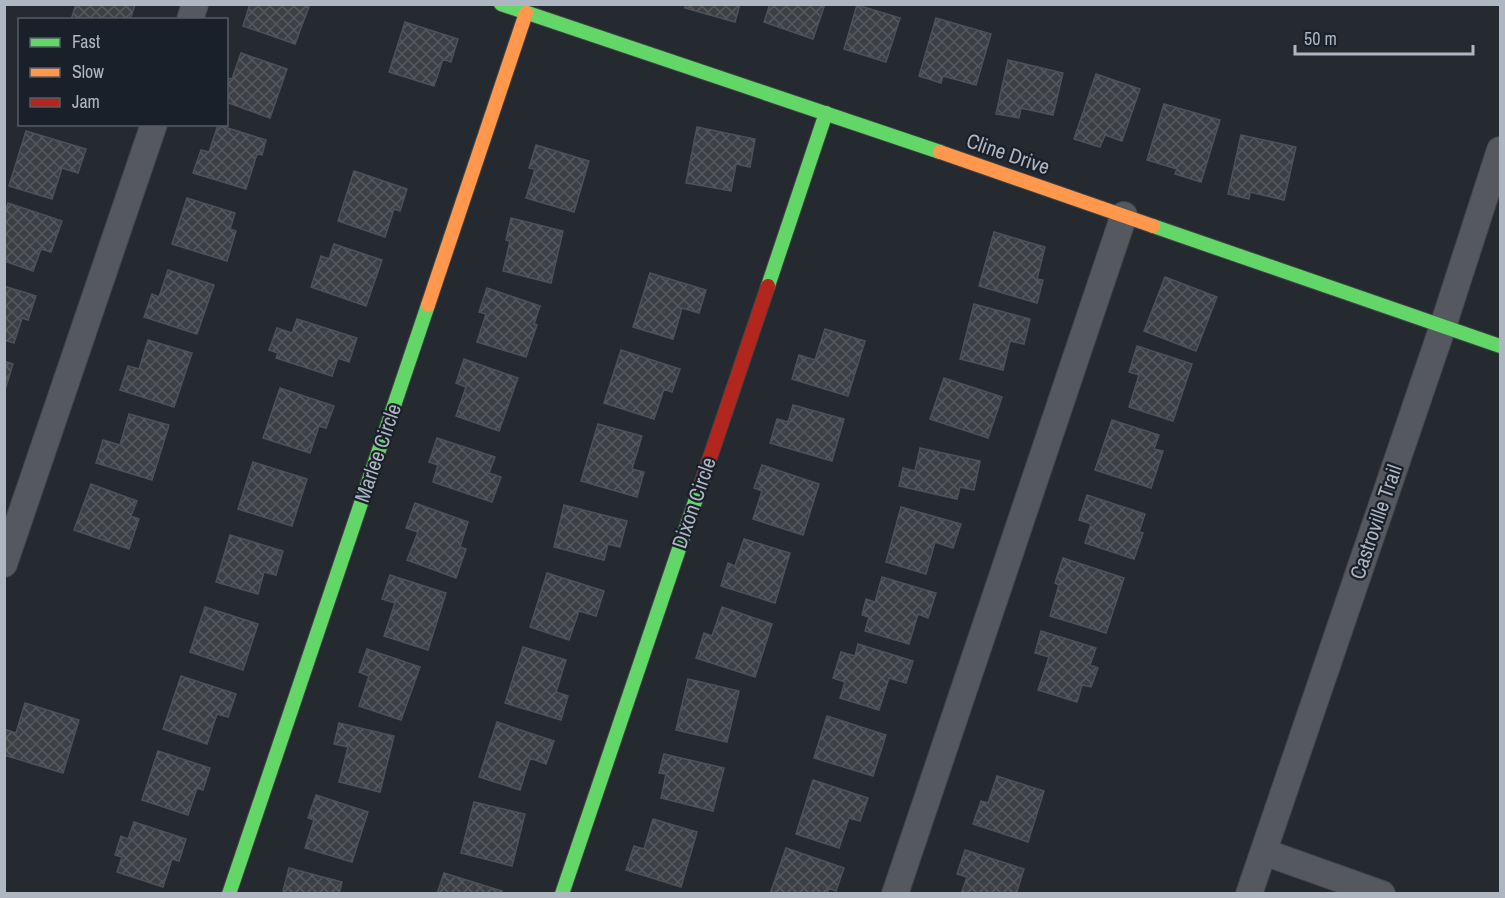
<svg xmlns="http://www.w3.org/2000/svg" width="1505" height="898" viewBox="0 0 1505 898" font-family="'Archivo Narrow',sans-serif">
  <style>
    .building { fill: url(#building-cross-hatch); stroke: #4d5158; stroke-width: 1.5 }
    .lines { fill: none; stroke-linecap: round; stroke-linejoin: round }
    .street-casing { stroke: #414449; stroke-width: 28 }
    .fast-casing { stroke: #414449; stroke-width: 16 }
    .slow-casing { stroke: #414449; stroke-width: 16 }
    .jam-casing { stroke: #414449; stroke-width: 16 }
    .street { stroke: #55585e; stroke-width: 26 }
    .fast { stroke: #63d668; stroke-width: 14 }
    .slow { stroke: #ff974d; stroke-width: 14 }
    .jam { stroke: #b3261e; stroke-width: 14 }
    .labels { text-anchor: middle; stroke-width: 4.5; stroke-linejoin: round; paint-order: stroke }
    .street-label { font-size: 21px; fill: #aeb6c2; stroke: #1a2029 }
  </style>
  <defs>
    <pattern id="building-cross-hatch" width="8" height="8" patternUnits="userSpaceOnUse" patternTransform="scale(1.5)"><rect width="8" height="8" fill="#3c4045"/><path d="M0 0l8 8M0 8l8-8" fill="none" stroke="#56595e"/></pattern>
  </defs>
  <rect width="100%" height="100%" fill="#252a30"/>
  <path class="building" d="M76,4H134L135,5L130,20H71Z
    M250,4H310L295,44L243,26Z
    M686,4H740L735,22L685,8Z
    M770,4H825L813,39L764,22Z
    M857,5L900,18L886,62L844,49Z
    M936,18L991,34L976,85L943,76L941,83L919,76Z
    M405,22L458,39L451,62L443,59L434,86L389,72Z
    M241,53L287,69L270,118L226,102V78L232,79Z
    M1008,60L1063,73L1053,115L1021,108L1019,118L996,114Z
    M1096,74L1140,89L1122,141L1105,135L1100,147L1074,139Z
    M1164,104L1220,120L1201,182L1175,174L1177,169L1147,160Z
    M218,125L266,140L262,155L257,154L246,189L193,173L201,150L209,152Z
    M697,127L755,139L750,167L736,164L731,191L686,183Z
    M26,131L86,149L78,173L62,168L52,199L9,186Z
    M1241,135L1296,147L1284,200L1250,192L1249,199L1228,194Z
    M536,145L589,161L574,212L526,198L535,169L529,168Z
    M354,171L407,189L400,211L394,209L385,237L338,221Z
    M187,198L235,213L230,229L236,231L227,261L172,244Z
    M8,203L62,221L51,252L41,249L33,271L4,261V215Z
    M511,218L563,231L551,283L503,271L510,241L506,240Z
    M994,232L1045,247L1037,279L1043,280L1037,303L979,286Z
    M334,244L382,260L366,306L311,287L321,256L329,259Z
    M168,270L214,285L197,334L144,317L152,294L159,297Z
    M650,273L706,290L699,313L682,308L673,339L633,327Z
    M1165,277L1217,297L1196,351L1144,331Z
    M4,286L36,296L28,320L22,318L14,343L4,340Z
    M487,288L540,306L534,324L537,325L526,357L477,342L486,314L479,312Z
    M974,304L1030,319L1024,344L1010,341L1003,370L960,359Z
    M297,319L357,338L349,362L338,358L332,376L276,358L278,353L269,350L277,328L292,333Z
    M825,329L865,341L848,396L792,379L799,355L815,360Z
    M148,340L192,353L174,407L120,390L128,366L139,369Z
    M1137,346L1192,364L1173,421L1129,407L1139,375L1129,372Z
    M621,350L680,369L672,392L664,389L654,419L604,403Z
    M464,359L518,378L499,431L456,416L466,387L456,383Z
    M4,361L13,364L6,387L4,386Z
    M944,378L1002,397L988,438L930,419Z
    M280,388L334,406L326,428L319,426L310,453L263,438Z
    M793,405L844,419L832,461L770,443L777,419L788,422Z
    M129,414L169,425L152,480L96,463L103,440L120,445Z
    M1112,420L1159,435L1154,449L1163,451L1151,488L1095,470Z
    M598,424L642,436L632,469L644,472L637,497L581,481Z
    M437,438L495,457L489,473L501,477L492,502L433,482L438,465L429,462Z
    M920,448L980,461L974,490L960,487L957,499L899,486L903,468L915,471Z
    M253,462L307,479L292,526L238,509Z
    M762,465L819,484L803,535L753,519L762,491L754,488Z
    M91,484L137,501L131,516L139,519L129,549L74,530Z
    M1087,495L1145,514L1139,532L1143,533L1134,559L1085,543L1091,524L1079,520Z
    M415,503L468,522L460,547L466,549L456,578L407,560L418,532L406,528Z
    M564,505L627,521L620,547L608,544L604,560L554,547Z
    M901,507L961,524L953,548L935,542L926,574L886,562Z
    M230,535L283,551L276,575L264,572L258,594L216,582Z
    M744,539L790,553L775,603L721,586L728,563L735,566Z
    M1063,558L1124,578L1106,633L1050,616L1059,585L1055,583Z
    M547,573L604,591L596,616L579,611L569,640L530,627Z
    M390,575L446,593L428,650L384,636L395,603L382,599Z
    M882,577L936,593L928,618L918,614L909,644L865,631L869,617L862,615L866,599L875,602Z
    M205,607L258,624L243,670L190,652Z
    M722,607L772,624L755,677L696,658L704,633L712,636Z
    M1041,631L1096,648L1090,665L1098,668L1091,687L1082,685L1077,702L1038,690L1049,657L1035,653Z
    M858,644L913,661L906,683L889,678L879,710L840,698L845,682L833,678L841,652L855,656Z
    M523,647L566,660L556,692L568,696L561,720L505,703Z
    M367,649L420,667L401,720L359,706L369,676L359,672Z
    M181,676L236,694L228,717L217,714L207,744L163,729Z
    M688,679L739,691L727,742L676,730Z
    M25,703L79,720L63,773L4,755V729L16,733Z
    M827,716L886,735L873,776L814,758Z
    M497,722L554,741L546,764L530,758L520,790L479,777Z
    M339,723L394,736L380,792L339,782L348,747L334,744Z
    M158,751L210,768L203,790L197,788L188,815L142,800Z
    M664,754L724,768L713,811L661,798L666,774L659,773Z
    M997,776L1044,791L1028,842L973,824L981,801L988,803Z
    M813,780L868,798L860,821L849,818L839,848L796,834Z
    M316,795L368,812L352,862L305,848L314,820L308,818Z
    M474,802L525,814L512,866L461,853Z
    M653,819L697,832L681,887L626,870L634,846L644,849Z
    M134,822L186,839L179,861L172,859L163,887L117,872L122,857L115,855L121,836L128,839Z
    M786,848L844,868L836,891L829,888L827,894H770Z
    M965,850L1024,869L1016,894H961L967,877L957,874Z
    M289,868L342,882L339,894H288L283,891Z
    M444,873L502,891L501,894H437Z"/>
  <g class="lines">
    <defs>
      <path id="street" d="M190,20L195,4
        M4,564L154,124
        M1264,852L1382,894
        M895,894L1124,215
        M1249,894L1443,326L1500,150"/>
      <path id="fast" d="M501,4L940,152
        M1153,226L1500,346
        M768,286L826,113
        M229,894L428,305
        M562,894L700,487"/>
      <path id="slow" d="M940,152L1153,226
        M428,305L526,13"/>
      <path id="jam" d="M700,487L768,286"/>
    </defs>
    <use href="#street" class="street-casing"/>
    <use href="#fast" class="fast-casing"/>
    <use href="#slow" class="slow-casing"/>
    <use href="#jam" class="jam-casing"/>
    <use href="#street" class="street"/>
    <use href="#fast" class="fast"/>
    <use href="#slow" class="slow"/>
    <use href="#jam" class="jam"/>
  </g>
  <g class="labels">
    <g class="street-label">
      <text transform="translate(1008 154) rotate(19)" y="7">Cline Drive</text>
      <text transform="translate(378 453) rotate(-71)" y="7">Marlee Circle</text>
      <text transform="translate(694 503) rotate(-71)" y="7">Dixon Circle</text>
      <text transform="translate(1376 522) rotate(-71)" y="7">Castroville Trail</text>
    </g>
  </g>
  <rect width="1505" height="898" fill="none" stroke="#aeb6c2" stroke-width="12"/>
  <rect x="18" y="18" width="210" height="108" fill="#1a2029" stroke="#555c66" stroke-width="1.5"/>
  <rect x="30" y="38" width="30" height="9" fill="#63d668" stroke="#555c66" stroke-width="1.5"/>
  <text x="72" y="48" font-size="18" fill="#aeb6c2">Fast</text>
  <rect x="30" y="68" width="30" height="9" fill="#ff974d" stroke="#555c66" stroke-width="1.5"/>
  <text x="72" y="78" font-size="18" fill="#aeb6c2">Slow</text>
  <rect x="30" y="98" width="30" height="9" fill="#b3261e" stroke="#555c66" stroke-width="1.5"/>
  <text x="72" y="108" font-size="18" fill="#aeb6c2">Jam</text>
  <path d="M1295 45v9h178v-9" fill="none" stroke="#aeb6c2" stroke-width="3"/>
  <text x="1304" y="45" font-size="18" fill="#aeb6c2" stroke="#1a2029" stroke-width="4.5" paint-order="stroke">50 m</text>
</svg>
